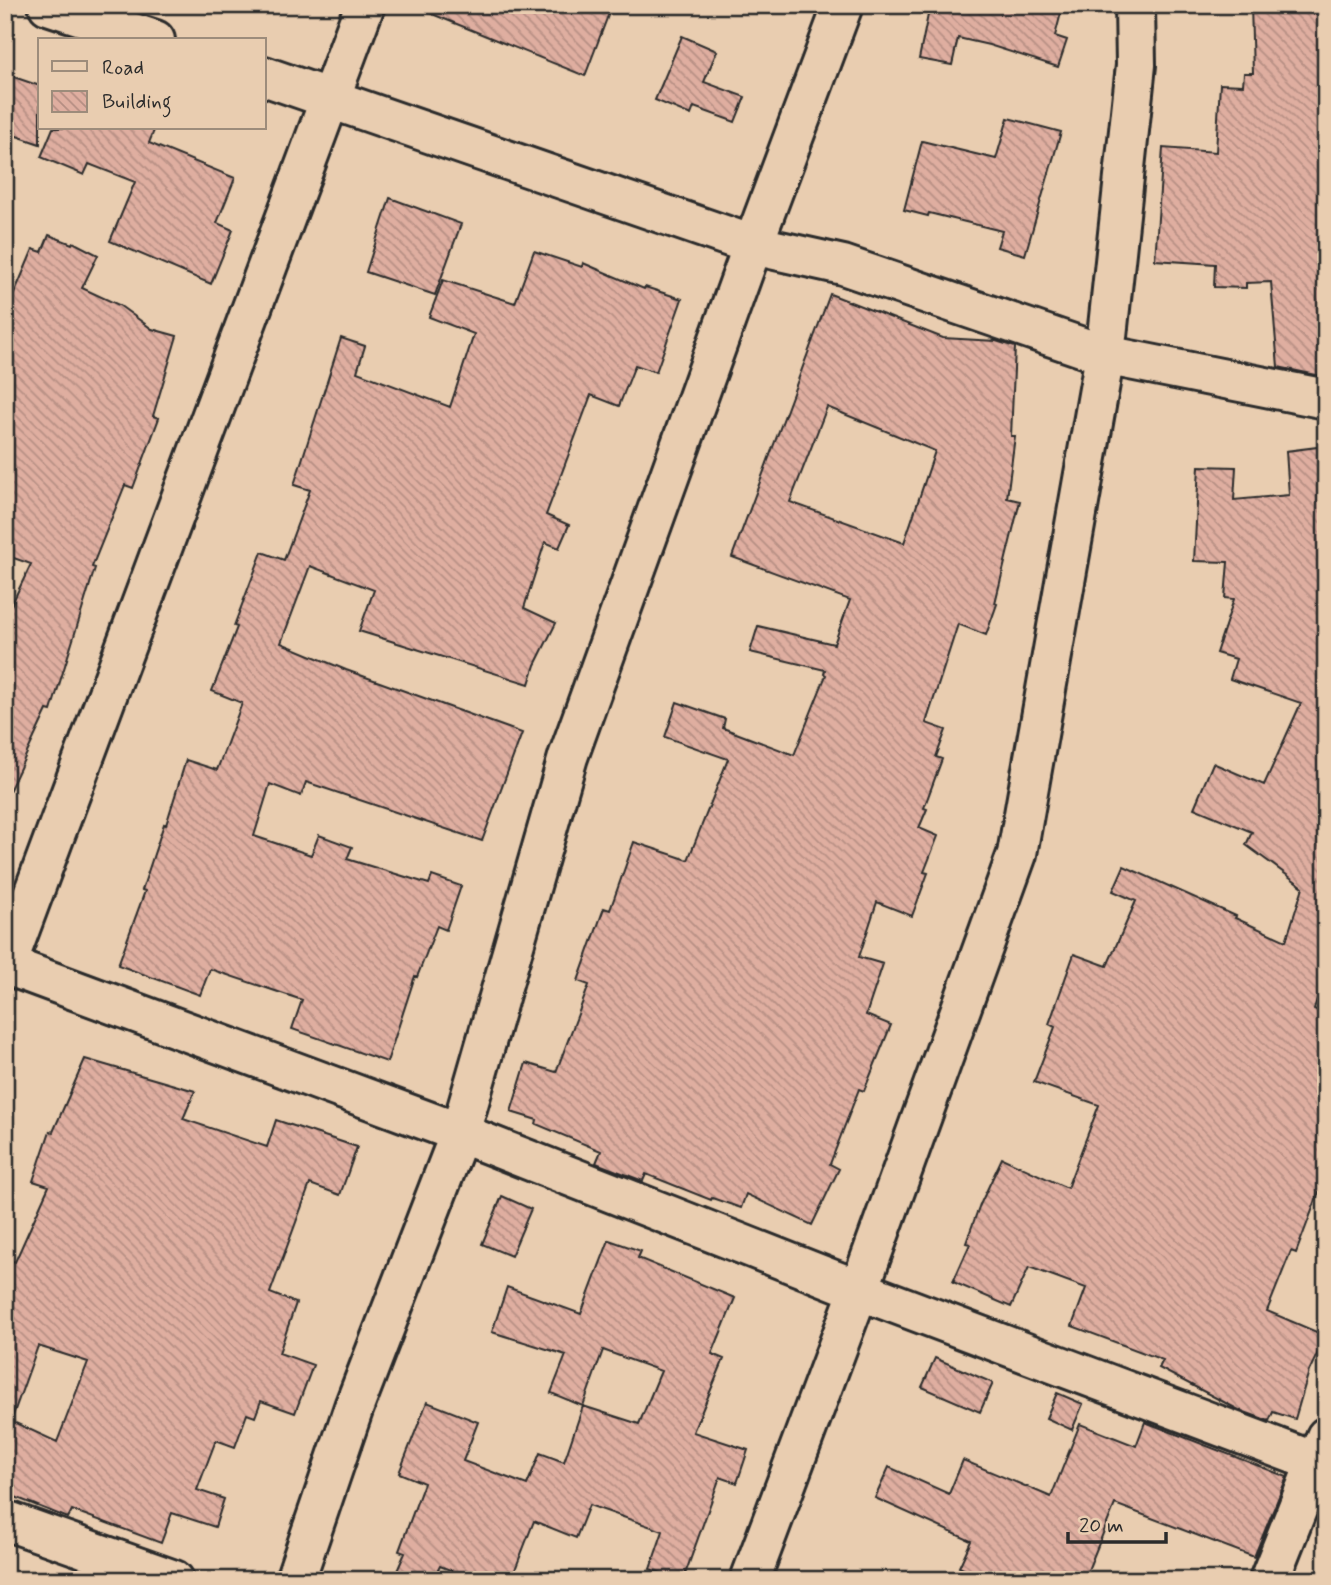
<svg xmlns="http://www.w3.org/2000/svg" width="1331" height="1585" viewBox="0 0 1331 1585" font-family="Mynerve,sans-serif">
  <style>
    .building { fill: url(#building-back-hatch); stroke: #2b2b2b; stroke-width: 2; fill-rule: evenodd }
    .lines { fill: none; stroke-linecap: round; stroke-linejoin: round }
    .minor-casing { stroke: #2b2b2b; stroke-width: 44 }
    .minor { stroke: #e9cdb0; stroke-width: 38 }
  </style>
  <defs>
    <pattern id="building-back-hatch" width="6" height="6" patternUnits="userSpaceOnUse" patternTransform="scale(1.75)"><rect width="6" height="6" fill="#dfaea0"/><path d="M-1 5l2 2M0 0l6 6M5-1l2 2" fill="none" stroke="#b58e83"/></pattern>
  </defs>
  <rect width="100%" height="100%" fill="#e9cdb0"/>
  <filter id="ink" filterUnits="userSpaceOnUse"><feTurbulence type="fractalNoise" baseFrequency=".0143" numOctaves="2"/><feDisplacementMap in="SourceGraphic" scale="14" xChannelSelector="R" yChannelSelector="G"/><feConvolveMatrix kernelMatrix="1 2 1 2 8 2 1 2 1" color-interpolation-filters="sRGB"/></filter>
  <g filter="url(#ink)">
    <path class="building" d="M410,5H612L585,76Z
      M930,5H1063L1055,36L1067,40L1058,67L989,45L958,38L952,65L919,59Z
      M1251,5H1326V377L1278,367L1271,282L1246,283V288L1214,287L1215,264L1155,260L1163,148L1216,152L1220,84L1243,85L1244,73H1253Z
      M682,36L717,51L704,82L745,97L735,122L694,107L691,115L655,100Z
      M5,74L40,86V144L5,132Z
      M1008,118L1061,132L1025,255L997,247L1002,231L929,213L928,216L904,210L922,141L996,159Z
      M53,128H155L149,143L235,178L217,223L233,230L211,284L110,241L135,182L89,164L84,175L41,157Z
      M390,198L461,224L435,295L366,272Z
      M49,235L72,244L73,242L98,255L82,288L119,305L152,329L177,336L153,416L159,418L133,488L125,485L92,567L95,568L51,711L47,710L5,800V618L31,564L5,555V315L33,249L42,252Z
      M534,251L582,267L583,263L644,289L645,287L682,299L656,372L635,365L619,406L591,395L546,515L569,525L559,548L545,542L524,608L556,623L535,665L529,684L359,631L374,590L310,566L281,643L346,670L522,733L482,841L306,782L301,796L270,784L254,836L311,855L319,835L352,847L347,859L429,884L432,876L461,886L446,930L437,926L417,977L415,976L387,1062L292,1029L302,1000L210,969L200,995L118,965L145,891L142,890L164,824L166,825L186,760L217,770L242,703L212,691L237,627L234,626L262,552L284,560L310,490L294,485L341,338L365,346L357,372L450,407L474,334L429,317L443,280L515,303Z
      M830,294L943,338L996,341L1015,347L1011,436H1015L1007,498L1020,501L995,603L997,604L986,635L958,624L926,723L946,730L936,757L942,759L924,808L927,809L919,828L938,836L924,872L928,873L912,916L877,902L859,957L883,964L866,1015L891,1025L864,1091L859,1089L830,1164L839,1169L812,1225L746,1194L741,1208L712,1198L711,1200L646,1174L643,1181L596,1163L601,1151L536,1124L537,1120L511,1112L526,1063L556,1072L589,985L578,981L604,908L610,910L634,842L688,860L728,759L665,737L677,702L725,719L723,728L794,755L826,675L824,674L825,670L750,652L758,626L834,644L850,600L732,557ZM827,407L935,451L904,543L790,502Z
      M1326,446V970L1314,1009L1326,1014V1093L1318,1116L1326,1119V1173L1296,1253L1291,1251L1267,1311L1326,1336L1309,1371L1295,1419L1273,1412L1269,1421L1239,1410L1159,1368L1163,1360L1072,1326L1086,1288L1029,1267L1011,1307L953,1282L970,1244L966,1243L980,1204L979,1207L1002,1158L1067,1188L1099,1105L1034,1082L1055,1027L1049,1024L1074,954L1107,966L1136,901L1113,891L1124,866L1236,916L1235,918L1286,941L1303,887L1246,845L1252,832L1194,808L1213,763L1264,785L1301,703L1230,679L1236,659L1216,653L1234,599L1225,598L1228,562L1194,561L1199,466L1236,467L1234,500L1289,495L1286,451Z
      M85,1059L195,1091L183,1119L267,1147L276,1120L357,1147L340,1195L310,1184L270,1293L296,1303L279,1353L313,1365L295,1413L261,1401L255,1417L247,1414L235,1447L216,1440L197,1490L224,1499L215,1527L172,1513L161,1543L72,1510L68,1518L5,1493V1258L15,1262L49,1186L33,1181L50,1131L53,1132ZM38,1346L88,1362L57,1442L11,1421Z
      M502,1196L531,1209L511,1256L482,1244Z
      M609,1240L641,1251L638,1258L735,1298L712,1354L724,1359L693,1432L748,1450L737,1483L720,1477L683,1580L650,1569L663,1531L589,1505L576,1538L534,1521L511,1580H476L440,1566L433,1580H393L405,1553L399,1551L424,1483L399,1473L427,1402L478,1422L463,1461L527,1485L540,1453L564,1462L583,1406L551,1393L566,1355L492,1332L507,1287L581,1314ZM603,1350L661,1371L639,1424L583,1406Z
      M935,1358L993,1383L980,1412L922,1387Z
      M1057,1393L1083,1404L1072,1430L1046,1418Z
      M1145,1422L1287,1477L1254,1557L1115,1504L1084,1580H988L959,1567L971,1541L875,1498L889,1467L949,1494L963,1460L1051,1497L1080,1424L1136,1446Z"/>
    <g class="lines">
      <defs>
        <path id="minor" d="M48,5L155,40
          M264,76L753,245L843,265L1105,355L1326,399
          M7,965L460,1133L859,1290L1326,1466
          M5,969L365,5
          M5,1520L174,1580
          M295,1580L354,1407L460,1133L568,757L753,245L843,5
          M750,1580L859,1290L1017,854L1105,355L1136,65L1135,5
          M1269,1580L1326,1437"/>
      </defs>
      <use href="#minor" class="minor-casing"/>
      <use href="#minor" class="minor"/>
    </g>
  </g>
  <rect width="1331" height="1585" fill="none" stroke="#e9cdb0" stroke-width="28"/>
  <rect x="14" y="14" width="1303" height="1557" fill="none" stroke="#2b2b2b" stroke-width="2.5" filter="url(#ink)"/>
  <rect x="38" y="38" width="228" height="91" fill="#e9cdb0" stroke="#9d8c7b" stroke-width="2"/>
  <rect x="52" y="61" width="35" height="10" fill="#e9cdb0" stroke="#9d8c7b" stroke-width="2"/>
  <text x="102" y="74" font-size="21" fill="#2b2b2b">Road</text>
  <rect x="52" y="91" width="35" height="21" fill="url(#building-back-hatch)" stroke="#9d8c7b" stroke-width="2"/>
  <text x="102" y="108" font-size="21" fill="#2b2b2b">Building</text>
  <path d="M1068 1532v10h98v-10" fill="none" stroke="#2b2b2b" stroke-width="3.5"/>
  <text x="1079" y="1532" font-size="21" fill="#2b2b2b" stroke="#e9cdb0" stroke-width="5" paint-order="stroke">20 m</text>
</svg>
